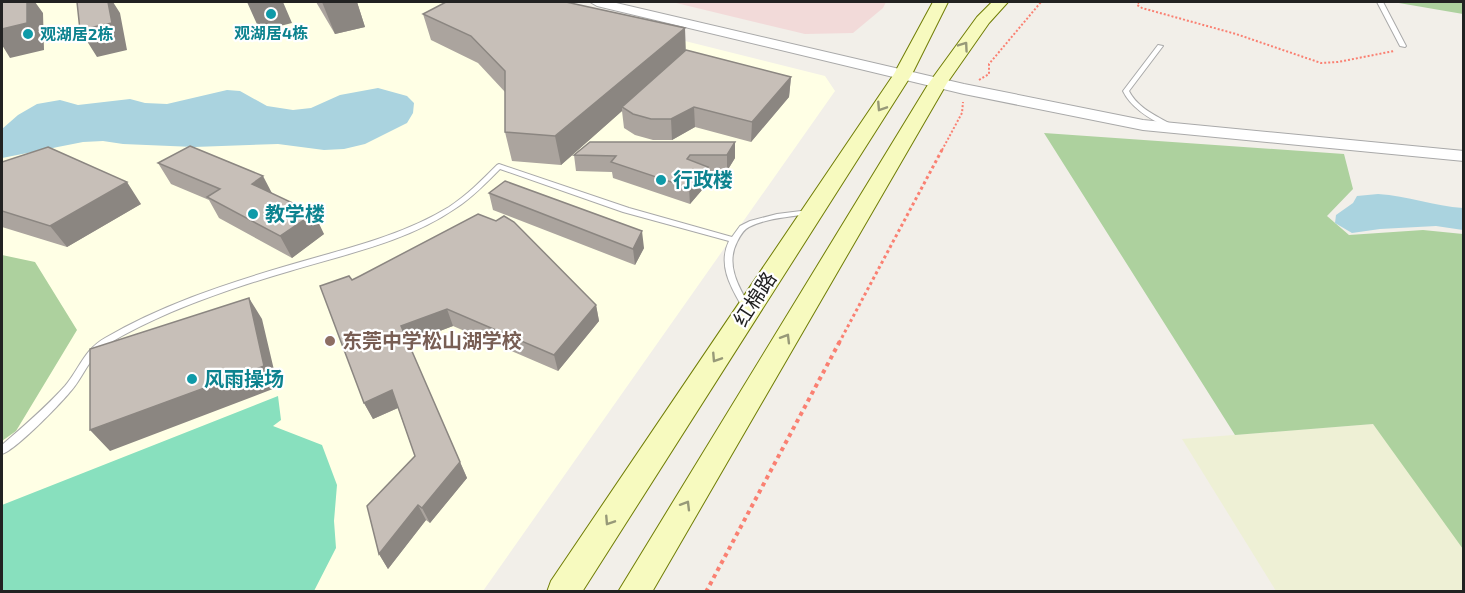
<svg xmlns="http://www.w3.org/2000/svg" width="1465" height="593" viewBox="0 0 1465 593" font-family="'Exo 2','Noto Sans SC',sans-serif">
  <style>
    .commercial { fill: #f2dad9 }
    .education { fill: #ffffe5 }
    .farmland { fill: #eef0d5 }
    .forest { fill: #add19e }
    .pitch { fill: #88e0be }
    .water { fill: #aad3df }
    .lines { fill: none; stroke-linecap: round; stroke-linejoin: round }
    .service-casing { stroke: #a9a9a9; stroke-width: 2 }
    .tertiary-casing { stroke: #a9a9a9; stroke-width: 2 }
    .secondary-casing { stroke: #707d05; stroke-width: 2 }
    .path-far2 { stroke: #fa8072; stroke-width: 2; stroke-dasharray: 2 2; stroke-linecap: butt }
    .path-far1 { stroke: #fa8072; stroke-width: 3; stroke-dasharray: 3 3; stroke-linecap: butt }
    .path { stroke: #fa8072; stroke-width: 4; stroke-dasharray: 4 4; stroke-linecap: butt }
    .service { fill: #fff; fill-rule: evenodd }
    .tertiary { fill: #fff; fill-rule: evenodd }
    .secondary { fill: #f7fabf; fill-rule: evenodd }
    .wall { fill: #aba49e }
    .shaded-wall { fill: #8b8681 }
    .building { fill: #c7bfb8; stroke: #8b8681; stroke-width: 1.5 }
    .oneway { stroke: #979978 }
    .culture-dot { fill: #0f9aa8; stroke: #fff; stroke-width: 2 }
    .education-dot { fill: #8d6e63; stroke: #fff; stroke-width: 2 }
    .labels { text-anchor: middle; stroke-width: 4.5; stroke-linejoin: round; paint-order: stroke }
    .far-culture-label { font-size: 16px; font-weight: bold; fill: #0d838f; stroke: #fff }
    .culture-label { font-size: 20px; font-weight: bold; fill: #0d838f; stroke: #fff; text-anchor: start }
    .street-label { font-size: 20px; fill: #222; stroke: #fff }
    .education-label { font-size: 20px; font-weight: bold; fill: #785e54; stroke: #fff; text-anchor: start }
  </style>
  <rect width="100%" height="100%" fill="#f2efe9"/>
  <path class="commercial" d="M672,2H886L883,8L853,33L805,34Z"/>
  <path class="education" d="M2,2H529L825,76L835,91L483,591H2Z"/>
  <path class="farmland" d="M1373,424L1463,542V591H1276L1182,439Z"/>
  <path class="forest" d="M1393,2H1463V14Z
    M1044,133L1344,154L1353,189L1327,216L1349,235L1423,230L1463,234V549L1373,424L1235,435Z
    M2,255L35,262L77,330L16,431L2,441Z"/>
  <path class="pitch" d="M278,396L281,420L273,426L322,445L337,485L334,521L336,548L314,591H2V505Z"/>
  <path class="water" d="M378,88L407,96L414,103L413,113L407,123L365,144L344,149L324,150L278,144L194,147L123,144L103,141L83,142L2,158V129L18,115L37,104L60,100L78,105L130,99L145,103L167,104L227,90L240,91L267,106L293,110L311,108L340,95Z
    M1378,194C1408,196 1434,206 1463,208V230L1436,226L1380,229L1352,233L1335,223L1336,215L1353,203L1357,196Z"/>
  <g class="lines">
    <defs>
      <path id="service" d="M1377,2H1383L1406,46L1405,47L1400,46Z
        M1158,45L1163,46L1129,91C1138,109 1159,117 1176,127L1177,128L1174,130C1155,122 1132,110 1123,91Z
        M499,164L629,208L732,237L740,226L750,221L777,214L809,210L813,212L809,214C789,217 767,218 749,227C743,230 740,236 737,242C725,265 739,288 751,308L747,311L744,310C732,289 717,266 729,241L623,212L500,169C486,183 473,197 456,208C407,242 346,254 290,271C231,288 161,312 108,344C93,354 87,368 77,383C68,397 16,450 2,454V445C24,426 46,407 65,386C80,368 84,350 105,338C160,306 222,285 283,267C339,250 398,238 449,207C467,195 482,180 497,165Z"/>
      <path id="tertiary" d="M590,2H612L964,84L1143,120L1464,151V161L1143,130L964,94L597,6Z"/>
      <path id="secondary" d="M933,2H948L912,74L582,592H547L551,581L894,74Z
        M992,2H1008L989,23L947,83L652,592H618L929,83L977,17Z"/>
    </defs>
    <use href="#service" class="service-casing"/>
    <use href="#tertiary" class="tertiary-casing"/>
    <use href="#secondary" class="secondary-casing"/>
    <path class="path-far2" d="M1139,2L1137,5L1142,8L1236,34L1321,63L1338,62L1394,51
      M979,80L989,74V64L1041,2
      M942,150L962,113L963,102"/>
    <path class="path-far1" d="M839,343L943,148"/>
    <path class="path" d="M706,592L840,341"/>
    <use href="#service" class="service"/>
    <use href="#tertiary" class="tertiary"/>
    <use href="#secondary" class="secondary"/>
  </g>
  <path class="wall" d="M316,2H357L365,27L335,34Z
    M423,14L686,50L791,77L789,97L751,142L695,127L672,140H653L635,135L624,128L622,111L561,165L512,161L505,132V92L478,63L431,40Z
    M735,142V158L727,171H708V183L690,204L613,178L612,172L576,171L574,155Z
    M2,162L141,204L67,247L2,227Z
    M158,163L272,194L324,234L292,258L219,218L209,200L171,184Z
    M489,193L644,248L635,265L493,210Z
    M496,221L596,305L599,321L558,371L453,326L408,343L467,478L430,523L426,520L388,569L379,554L415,456L398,408L373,419L364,403L352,280Z"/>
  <path class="shaded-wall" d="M27,2H35L43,13L44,50L10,58L2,45V29Z
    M108,2H113L120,13L127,50L97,57L80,30Z
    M247,2H283L292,23L260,31Z
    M322,2H357L365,27L335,34Z
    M685,28L686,55L622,107V111L561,165L555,136Z
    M791,77L789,97L751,142L752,122Z
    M694,107L695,127L672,140L671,119Z
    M735,142V158L727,171V155Z
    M708,167V183L690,204L689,188Z
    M263,176L274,197L252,184Z
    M127,182L141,204L67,247L50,226Z
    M314,213L324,234L292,258L280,236Z
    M642,231L644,248L635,265L633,249Z
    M249,298L262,319L278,387L110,451L90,430Z
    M596,305L599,321L558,371L554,355Z
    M447,309L453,326L408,343L401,326Z
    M392,390L400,407L373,419L364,403Z
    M460,462L467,478L430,523L422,508Z
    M418,505L426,520L388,569L379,554Z"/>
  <path class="building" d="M2,2H27V23L2,29Z
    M77,2H108L112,23L80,30Z
    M446,2H566L685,28L555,136L505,132V71L471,36L423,14Z
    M686,50L791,77L752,122L694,107L671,119H651L633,114L622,107Z
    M590,142H735L727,155H690L687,159L708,167L689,188L611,162L616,156L574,155Z
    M190,146L263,176L252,184L314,213L280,236L207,197L220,189L158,163Z
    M48,147L127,182L50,226L2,211V162Z
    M505,181L642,231L633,249L489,193Z
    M478,214L496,221L504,216L514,222L596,305L554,355L447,309L401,326L460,462L422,508L418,505L379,554L367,506L415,456L392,390L364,403L320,286L349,276L352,280L360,276Z
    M249,298L264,366L90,430V349Z"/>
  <defs><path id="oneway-chevron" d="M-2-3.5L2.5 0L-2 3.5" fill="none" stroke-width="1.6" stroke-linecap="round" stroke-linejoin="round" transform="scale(1.5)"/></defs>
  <g class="oneway">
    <use href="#oneway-chevron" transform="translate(964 46) rotate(-55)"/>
    <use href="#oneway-chevron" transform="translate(881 107) rotate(123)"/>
    <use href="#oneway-chevron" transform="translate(786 338) rotate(-59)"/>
    <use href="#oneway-chevron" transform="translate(716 358) rotate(123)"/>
    <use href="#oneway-chevron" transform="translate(686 505) rotate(-59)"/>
    <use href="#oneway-chevron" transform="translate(609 521) rotate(123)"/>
  </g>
  <g class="culture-dot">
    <circle cx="271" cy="14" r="6"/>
    <circle cx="28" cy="34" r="6"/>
    <circle cx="661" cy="180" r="6"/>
    <circle cx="253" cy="214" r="6"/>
    <circle cx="192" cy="379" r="6"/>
  </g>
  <circle class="education-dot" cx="330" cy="341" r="6"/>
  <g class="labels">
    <g class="far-culture-label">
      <text x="271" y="39">观湖居4栋</text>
      <text x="40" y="40" text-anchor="start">观湖居2栋</text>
    </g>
    <g class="culture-label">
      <text x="673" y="187">行政楼</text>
      <text x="265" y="221">教学楼</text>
      <text x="204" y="386">风雨操场</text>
    </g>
    <g class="street-label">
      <text transform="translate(755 299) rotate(-57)" y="7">红棉路</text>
    </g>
    <g class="education-label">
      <text x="342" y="348">东莞中学松山湖学校</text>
    </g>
  </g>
  <rect width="1465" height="593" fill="none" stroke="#222222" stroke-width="6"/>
</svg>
